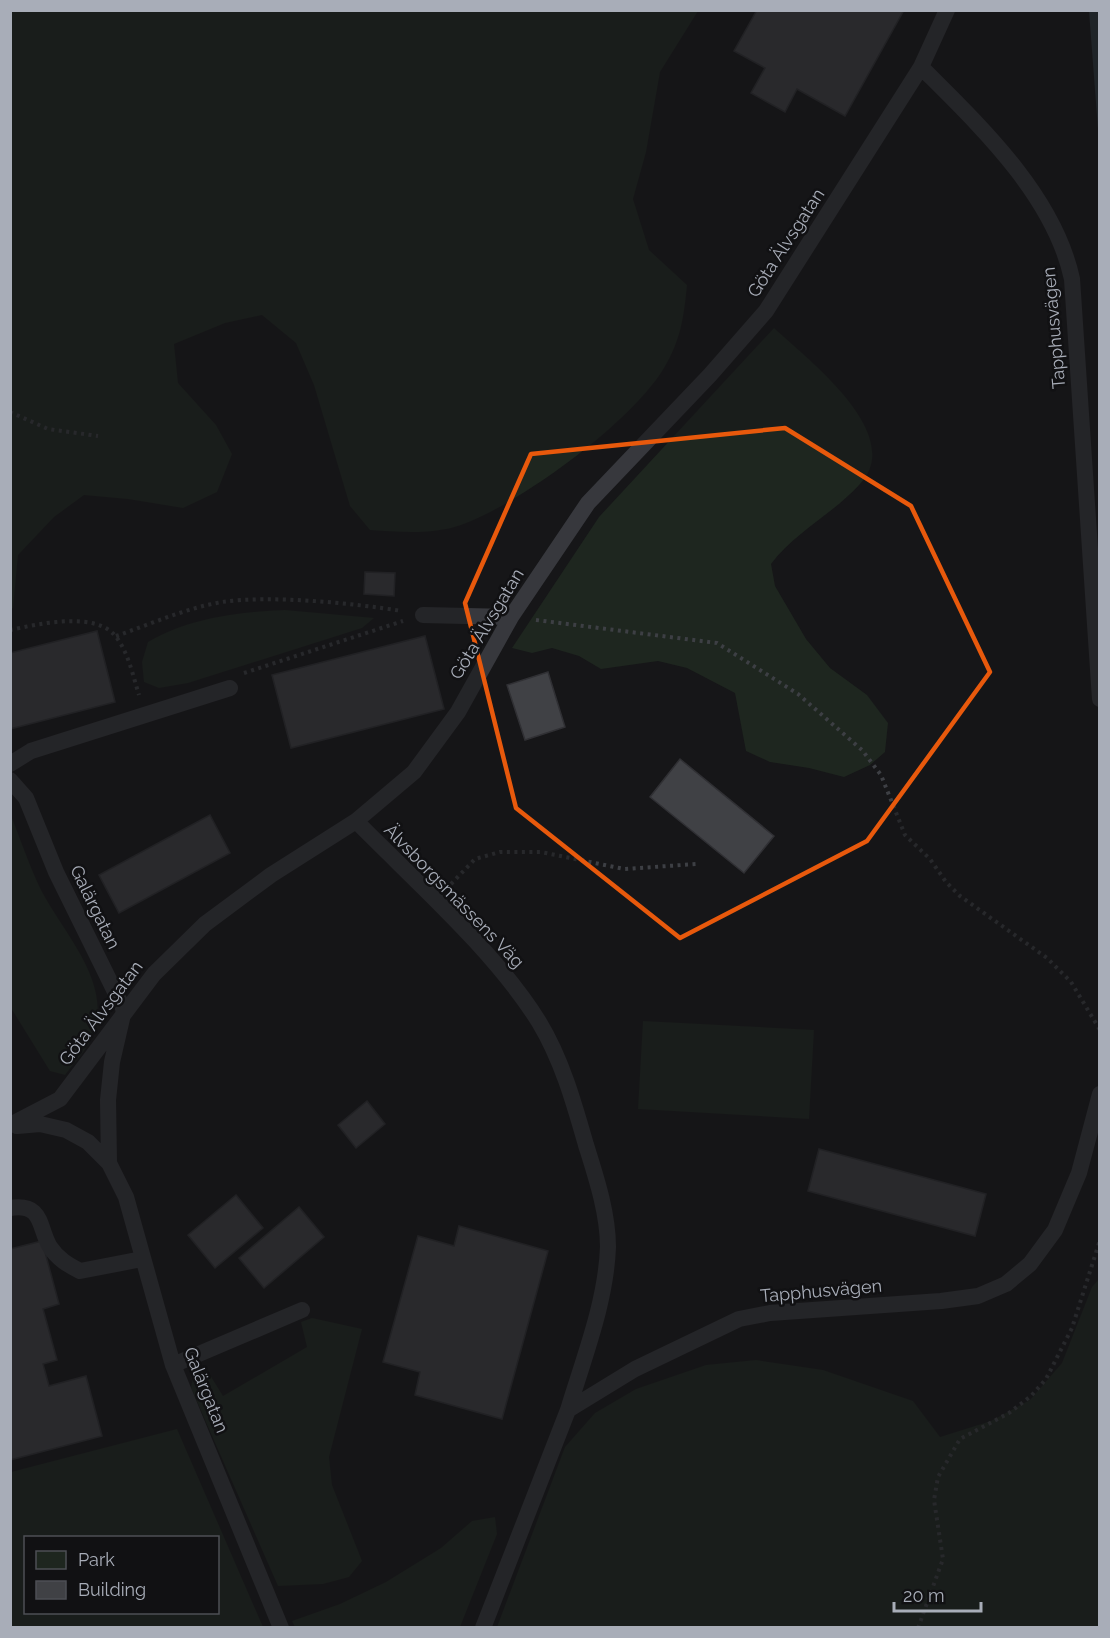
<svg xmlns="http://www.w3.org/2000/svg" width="1110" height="1638" viewBox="0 0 1110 1638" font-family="Raleway,sans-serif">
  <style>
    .green { fill: #1e261f; fill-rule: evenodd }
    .water { fill: #2c353c }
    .building { fill: #404145; stroke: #303034; stroke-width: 1.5 }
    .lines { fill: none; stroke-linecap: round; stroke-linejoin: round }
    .path { stroke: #3d3f44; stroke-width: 4; stroke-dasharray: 3 4.5; stroke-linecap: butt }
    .lane { stroke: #37383d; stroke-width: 16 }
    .marked { fill: none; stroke: #e8590c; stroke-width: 4.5; stroke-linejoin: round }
    .labels { text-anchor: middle; stroke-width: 5; stroke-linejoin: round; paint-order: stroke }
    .street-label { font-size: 18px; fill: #a8adb8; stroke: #111113 }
  </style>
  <rect width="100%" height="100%" fill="#161618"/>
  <path class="green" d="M11,10L698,11L660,72L646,152L633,199L649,250L687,285C684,316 681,340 664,368C632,422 520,504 461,525C433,535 398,532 370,530L350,506L314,385L296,343L262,315L225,323L174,344L178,383L216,425L232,454L217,492L183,508L128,499L84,495L54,517L18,555L13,608L11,609Z
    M774,328C807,359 907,434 860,484C833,514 795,532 771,564L775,586L806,639L830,668L867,695L888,723L885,752L870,765L844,777L809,768L770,762L746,751L735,693L687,668L658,661L601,669L579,656L552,648L532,653L512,648L599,517Z
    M285,610L374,618L362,628L188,683L159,688L144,682L142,662L148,642C190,618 237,612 285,610Z
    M10,813C20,838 29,865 41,890C65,936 120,990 88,1045C81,1056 72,1065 65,1075L50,1071L11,1008Z
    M643,1021L814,1030L809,1119L638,1109Z
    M1099,1279V1627H497L565,1447L595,1413L636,1389L706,1365L756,1360L823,1370L913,1401L940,1437L991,1421L1030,1400L1062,1363L1092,1287Z
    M312,1318L362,1329L329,1457L332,1485L362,1561L349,1577L323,1584L278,1586L191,1388C193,1377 194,1371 205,1367L223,1396L307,1347L301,1322Z
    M177,1429L263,1627H11V1472ZM26,1538H218V1612H26Z
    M495,1517L497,1534L460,1627H295L292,1621L340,1604L386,1582L441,1548L472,1521Z"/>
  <path class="water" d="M1089,11H1099V142Z"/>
  <path class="building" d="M757,10H904L845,116L797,89L785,112L751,93L765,68L734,51Z
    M365,572L395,573L394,596L364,594Z
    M97,631L115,702L10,729V653Z
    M425,636L444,709L291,748L272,675Z
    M548,672L565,727L525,740L507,685Z
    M680,759L774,836L744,873L650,797Z
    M210,815L230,853L119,913L99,875Z
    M367,1101L385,1124L356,1148L338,1125Z
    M819,1149L986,1194L975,1236L808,1191Z
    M236,1195L263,1228L215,1268L188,1235Z
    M299,1207L324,1237L264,1288L239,1258Z
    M459,1226L548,1251L502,1419L415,1395L420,1372L383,1362L418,1236L454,1246Z
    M42,1241L59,1304L43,1309L57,1360L43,1364L49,1386L86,1376L102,1436L10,1460V1249Z"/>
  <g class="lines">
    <path class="path" d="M10,412L48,429L98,436
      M536,620L717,643L798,694L862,750L881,775L905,835L930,859L946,882L960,896L1047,958L1071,982L1100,1030
      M10,630C39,624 97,610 117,638C129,655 133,676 139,695
      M116,636C151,624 186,608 222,602C272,595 351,603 402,611
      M244,673L403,621
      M451,884L475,859L500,852H541L624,869L697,864
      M918,1628L943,1559L934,1500L938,1477L960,1439L1009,1413L1031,1396L1046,1379L1072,1328L1100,1240"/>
    <path class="lane" d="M921,67C979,125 1054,195 1072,279L1100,699
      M423,615L511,617
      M10,764L31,751L230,688
      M10,780L26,798L56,872L124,1010L112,1062L108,1100L109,1163
      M356,821C416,882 494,950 539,1022C562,1060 574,1103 586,1145C596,1177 608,1213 608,1247C606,1302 584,1357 568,1410
      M10,1125L60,1099L154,974L205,924L271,875L356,821L414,772L458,712L511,617L588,503L710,375L766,311L921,67L947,10
      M17,1126L40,1124L66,1130L88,1142L109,1163L126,1197L173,1365L281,1628
      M10,1208C44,1203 38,1227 50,1247C58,1259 68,1265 80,1271L142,1259
      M173,1365L302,1310
      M483,1628L568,1410L635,1369L739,1319L770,1313L941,1301L978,1296L1006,1284L1030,1264L1055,1230L1079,1173L1100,1094"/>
  </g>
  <path d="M0 0H1110V1638H0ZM785,428L911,506L990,672L867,841L680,938L516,808L465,603L531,454Z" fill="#161618" fill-opacity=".55" fill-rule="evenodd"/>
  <path class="marked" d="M785,428L911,506L990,672L867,841L680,938L516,808L465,603L531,454Z"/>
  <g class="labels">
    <g class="street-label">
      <text transform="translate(786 243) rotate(-57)" y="6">Göta Älvsgatan</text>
      <text transform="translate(1054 328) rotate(-95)" y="6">Tapphusvägen</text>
      <text transform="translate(487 624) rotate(-59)" y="6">Göta Älvsgatan</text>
      <text transform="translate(454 896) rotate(46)" y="6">Älvsborgsmässens Väg</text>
      <text transform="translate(95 907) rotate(64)" y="6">Galärgatan</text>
      <text transform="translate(101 1013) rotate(-53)" y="6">Göta Älvsgatan</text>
      <text transform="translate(821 1291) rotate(-5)" y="6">Tapphusvägen</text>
      <text transform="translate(206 1390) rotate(68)" y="6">Galärgatan</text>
    </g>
  </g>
  <rect width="1110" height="1638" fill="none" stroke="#a8adb8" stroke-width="24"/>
  <rect x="24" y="1536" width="195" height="78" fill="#111113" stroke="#4d4f55" stroke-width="1.5"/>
  <rect x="36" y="1551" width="30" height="18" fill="#1e261f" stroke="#4d4f55" stroke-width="1.5"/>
  <text x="78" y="1566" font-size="18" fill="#a8adb8">Park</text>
  <rect x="36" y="1581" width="30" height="18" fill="#404145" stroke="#4d4f55" stroke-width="1.5"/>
  <text x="78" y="1596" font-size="18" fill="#a8adb8">Building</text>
  <path d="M894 1602v9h87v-9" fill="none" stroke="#a8adb8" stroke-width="3"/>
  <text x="903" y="1602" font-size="18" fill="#a8adb8" stroke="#111113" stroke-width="4.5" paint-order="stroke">20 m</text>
</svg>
